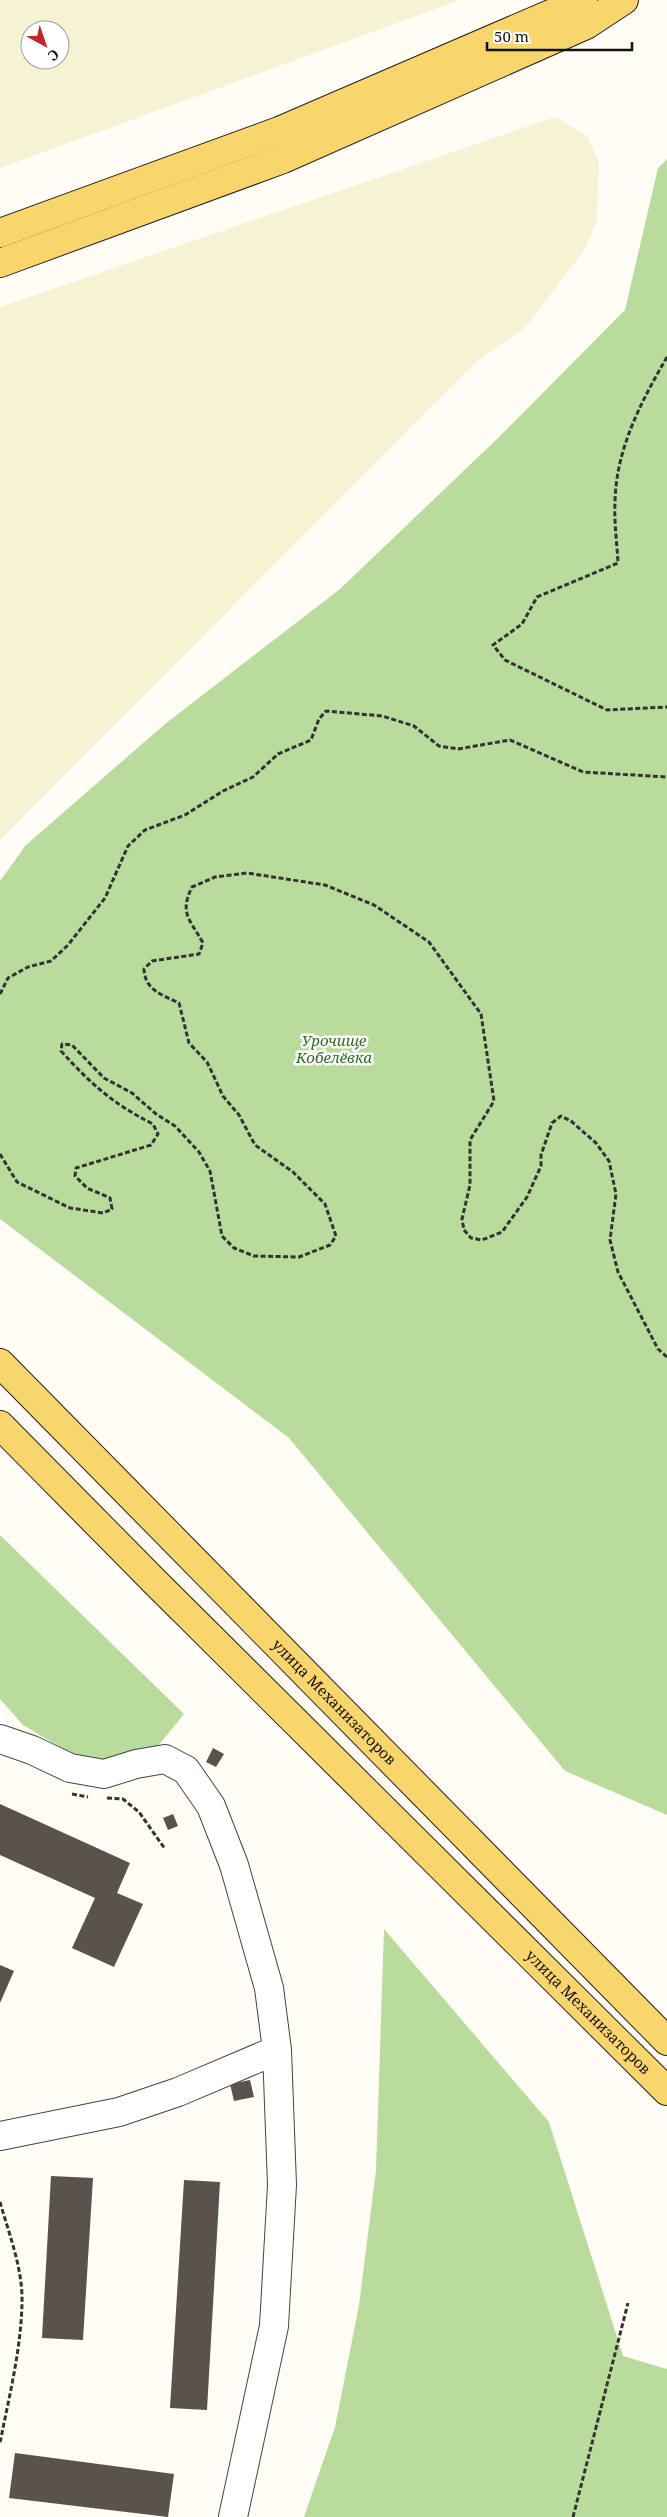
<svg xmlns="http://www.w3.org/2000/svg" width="667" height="2517" viewBox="0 0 667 2517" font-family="'Noto Serif',serif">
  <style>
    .farmland { fill: #f6f3d4; fill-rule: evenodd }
    .forest { fill: #b9dc9c }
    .building { fill: #5a524d }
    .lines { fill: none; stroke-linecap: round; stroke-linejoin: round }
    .minor-casing { stroke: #444; stroke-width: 30 }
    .major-casing { stroke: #222; stroke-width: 30 }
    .path { stroke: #333; stroke-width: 3; stroke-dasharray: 5 2.5; stroke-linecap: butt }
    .minor { stroke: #fff; stroke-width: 28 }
    .major { stroke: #f9d66b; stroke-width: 28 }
    .labels { text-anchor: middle; stroke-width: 5; stroke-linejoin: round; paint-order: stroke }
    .park-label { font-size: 15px; font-style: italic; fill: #2f6b1f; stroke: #fff }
    .street-label { font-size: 15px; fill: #111; stroke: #fff }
  </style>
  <rect width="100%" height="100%" fill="#fffdf5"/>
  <path class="farmland" d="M0,0H460L0,168ZM30,30H60V60H30Z
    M555,117L587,136L599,162L597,220L585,249L525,328L474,364L0,840V307Z"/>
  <path class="forest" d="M667,159V1815L565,1771L289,1438L0,1219V881L26,845L165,724L340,589L497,439L625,310L658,168Z
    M0,1535L184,1714L149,1757L120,1764L77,1757L23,1725L0,1699Z
    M384,1929L549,2122L623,2356L667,2369V2517H304L335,2427L359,2305L376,2170Z"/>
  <path class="building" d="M213,1748L224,1754L216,1767L206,1762Z
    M0,1804L130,1863L117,1893L143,1904L114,1967L72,1948L95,1898L0,1855Z
    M173,1814L178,1826L168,1830L163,1818Z
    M0,1965L14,1971L0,2003Z
    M250,2080L254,2097L234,2101L230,2084Z
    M51,2176L93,2178L83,2340L42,2338Z
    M184,2180L220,2182L207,2410L170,2408Z
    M15,2453L174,2474L168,2517L9,2498Z"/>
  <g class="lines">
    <defs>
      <path id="minor" d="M0,1739L32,1750L70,1768L104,1774L136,1764L165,1759L186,1770L211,1806L234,1865L269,1988L277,2050L282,2185L274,2326L233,2517
        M0,2136L119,2112L178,2092L277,2050"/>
      <g id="major">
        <path d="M0,233L279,131L583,0"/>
        <path d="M0,263L283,159L586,25L624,0"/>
        <path id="s1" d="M0,1363L667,2041"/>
        <path id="s2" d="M0,1425L154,1581L667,2091"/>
      </g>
    </defs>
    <use href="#minor" class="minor-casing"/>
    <use href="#major" class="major-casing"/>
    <path class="path" d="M667,357C641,402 616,449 615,502C614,523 617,543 618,563L537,597L522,624L493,645L505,660L607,710L667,707
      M0,994L8,978L28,967L51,961L68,945L105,898L128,846L145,830L185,815L223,791L253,777L278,754L311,740L319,719L326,711L382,716L414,726L439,746L458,749L510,740L583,772L667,777
      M0,1154L17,1182L70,1208L103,1213L112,1209L110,1198L87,1188L75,1176L76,1168L151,1145L158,1134L153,1124C113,1104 91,1084 61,1051L62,1044L72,1045L104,1078L132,1093L156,1114L175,1126L199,1152L210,1171L222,1236L234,1248L254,1256L299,1257L330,1245L336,1236L325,1204L293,1172L255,1145L239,1115L223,1096L207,1062L189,1043L179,1003C162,995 145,990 144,969L152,961L199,954L203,943C190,919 179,914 192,887L215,877L247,873L325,885L374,905L429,942L481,1014L494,1101L470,1140V1185L462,1219L464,1230L471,1238L482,1240L502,1232L527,1197L541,1166V1155L552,1123L561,1116L571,1121L596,1143L609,1161L616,1194L610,1240L618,1272L658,1349L667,1357
      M72,1794L88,1797
      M107,1798L123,1799L139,1812L165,1849
      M0,2202C9,2234 23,2269 22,2303C21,2350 9,2397 0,2443
      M573,2517L628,2303"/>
    <use href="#minor" class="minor"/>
    <use href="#major" class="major"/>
  </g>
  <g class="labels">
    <g class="park-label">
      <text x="334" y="1046">Урочище<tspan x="334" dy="17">Кобелёвка</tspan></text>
    </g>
    <g class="street-label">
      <text dy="5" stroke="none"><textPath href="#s1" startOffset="476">улица Механизаторов</textPath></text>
      <text dy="5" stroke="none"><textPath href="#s2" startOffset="831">улица Механизаторов</textPath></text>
    </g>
  </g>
  <g transform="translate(45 45) rotate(140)"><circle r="24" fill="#ffffff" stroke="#a0a0a0"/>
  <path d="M0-4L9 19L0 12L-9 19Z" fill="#c4262e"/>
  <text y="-8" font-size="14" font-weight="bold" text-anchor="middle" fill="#111111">С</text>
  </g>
  <path d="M487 42v8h145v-8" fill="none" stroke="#111111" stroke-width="2.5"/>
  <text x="494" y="42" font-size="15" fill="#111111" stroke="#ffffff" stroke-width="4" paint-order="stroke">50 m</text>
</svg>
